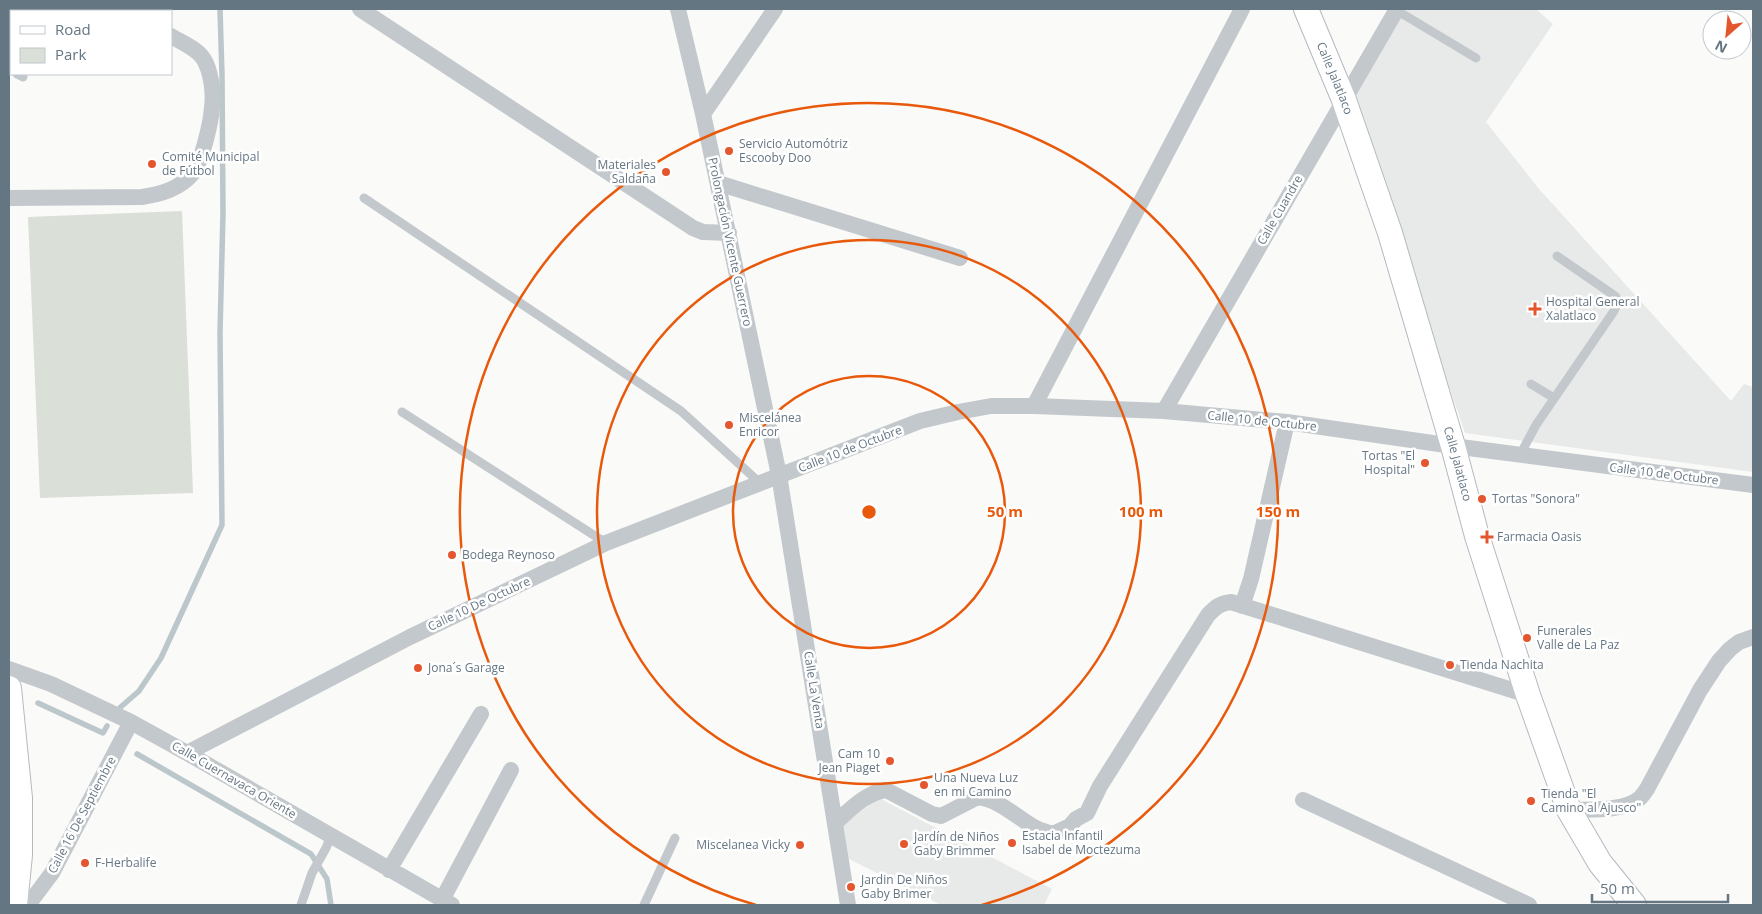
<svg xmlns="http://www.w3.org/2000/svg" width="1762" height="914" viewBox="0 0 1762 914" font-family="'Open Sans',sans-serif">
  <style>
    .built { fill: #e8e9e9 }
    .green { fill: #dadfd7 }
    .lines { fill: none; stroke-linecap: round; stroke-linejoin: round }
    .stream { stroke: #bbc7cb; stroke-width: 5.5 }
    .secondary-casing { stroke: #b3babf; stroke-width: 26 }
    .service { stroke: #c3c8cc; stroke-width: 9 }
    .minor { stroke: #c3c8cc; stroke-width: 16 }
    .secondary { stroke: #fff; stroke-width: 24 }
    .ring { fill: none; stroke: #e8590c; stroke-width: 2.5 }
    .poi-dot { fill: #e4572e; stroke: #fff; stroke-width: 2 }
    .labels { text-anchor: middle; stroke-width: 5; stroke-linejoin: round; paint-order: stroke }
    .street-label { font-size: 12px; fill: #657683; stroke: #fff }
    .poi-label { font-size: 12px; fill: #657683; stroke: #fff; text-anchor: start }
    .centre { fill: #e8590c; stroke: #fff; stroke-width: 2.5 }
    .ring-label { font-size: 15px; text-anchor: middle; font-weight: bold; fill: #e8590c; stroke: #fff; stroke-width: 5; stroke-linejoin: round; paint-order: stroke }
  </style>
  <rect width="100%" height="100%" fill="#fafaf8"/>
  <path class="built" d="M1396,9H1536L1553,24L1486,122L1539,189L1731,401L1744,384L1753,387V472L1465,433L1365,139L1343,93Z
    M879,798L1052,889L1044,905H941L847,858L836,830Z"/>
  <path class="green" d="M182,211L193,493L40,498L28,217Z"/>
  <g class="lines">
    <path class="stream" d="M38,703L103,733L107,726
      M115,712L139,691L161,658L222,525L220,333L223,213L222,75L220,9
      M137,754L311,854L327,879L331,905"/>
    <defs>
      <g id="secondary">
        <path id="s1" d="M1306,9L1344,100L1390,233L1453,446L1477,536L1528,695L1569,810L1600,863L1634,905"/>
        <path d="M9,688L20,798V855L15,905"/>
      </g>
    </defs>
    <use href="#secondary" class="secondary-casing"/>
    <path class="service" d="M1396,10L1476,58
      M9,69L11,70
      M17,74L23,77
      M364,198L681,411L760,483
      M1531,384L1554,398
      M402,412L606,543
      M1520,455L1536,425L1614,311L1618,300L1615,296L1557,256
      M301,905L312,873L326,848L331,836
      M644,905L675,838"/>
    <path class="minor" d="M125,9L129,11
      M360,9L693,228L703,232L729,233
      M678,9L703,114L779,475L848,905
      M703,114L775,9
      M718,183L960,258
      M9,198L142,197C161,194 180,189 193,173C202,161 211,123 212,107C214,93 211,70 203,58C196,48 181,42 171,36
      M1034,406L1242,9
      M1164,411L1397,9
      M1242,606L1251,579L1287,422
      M9,669L51,684L131,722L187,753L452,905
      M187,753L410,637L606,543L920,421L958,412L991,406H1034L1164,411L1287,422L1453,446L1753,485
      M1303,800L1529,905
      M1569,810C1589,809 1624,812 1640,798C1642,796 1645,792 1647,789L1700,690L1719,661L1730,649L1739,642L1753,637
      M835,823C850,810 865,793 886,790L932,814L941,816L978,797C998,799 1018,818 1034,827C1040,831 1047,832 1053,834L1070,826L1076,819L1087,813L1100,786L1208,615C1216,607 1220,603 1231,602L1528,695
      M389,870L481,714
      M442,900L511,770
      M28,905L52,873L131,722"/>
    <use href="#secondary" class="secondary"/>
  </g>
  <g class="ring">
    <circle cx="869" cy="512" r="136"/>
    <circle cx="869" cy="512" r="272"/>
    <path d="M756 905A409 409 0 1 1 982 905"/>
  </g>
  <g class="poi-dot">
    <circle cx="729" cy="151" r="5"/>
    <circle cx="152" cy="164" r="5"/>
    <circle cx="666" cy="172" r="5"/>
    <path d="M1532.5 301.5h5v5h5v5h-5v5h-5v-5h-5v-5h5z"/>
    <circle cx="729" cy="425" r="5"/>
    <circle cx="1425" cy="463" r="5"/>
    <circle cx="1482" cy="499" r="5"/>
    <path d="M1484.5 529.5h5v5h5v5h-5v5h-5v-5h-5v-5h5z"/>
    <circle cx="452" cy="555" r="5"/>
    <circle cx="1527" cy="638" r="5"/>
    <circle cx="1450" cy="665" r="5"/>
    <circle cx="418" cy="668" r="5"/>
    <circle cx="890" cy="761" r="5"/>
    <circle cx="924" cy="785" r="5"/>
    <circle cx="1531" cy="801" r="5"/>
    <circle cx="1012" cy="843" r="5"/>
    <circle cx="904" cy="844" r="5"/>
    <circle cx="800" cy="845" r="5"/>
    <circle cx="85" cy="863" r="5"/>
    <circle cx="851" cy="887" r="5"/>
  </g>
  <g class="labels">
    <g class="street-label">
      <text dy="4" stroke="none"><textPath href="#s1" startOffset="75">Calle Jalatlaco</textPath></text>
      <text transform="translate(1280 210) rotate(-60)" y="4">Calle Cuandre</text>
      <text transform="translate(730 242) rotate(78)" y="4">Prolongación Vicente Guerrero</text>
      <text transform="translate(1262 421) rotate(6)" y="4">Calle 10 de Octubre</text>
      <text transform="translate(850 449) rotate(-21)" y="4">Calle 10 de Octubre</text>
      <text dy="4" stroke="none"><textPath href="#s1" startOffset="480">Calle Jalatlaco</textPath></text>
      <text transform="translate(1664 474) rotate(7)" y="4">Calle 10 de Octubre</text>
      <text transform="translate(479 604) rotate(-25)" y="4">Calle 10 De Octubre</text>
      <text transform="translate(814 690) rotate(81)" y="4">Calle La Venta</text>
      <text transform="translate(234 780) rotate(30)" y="4">Calle Cuernavaca Oriente</text>
      <text transform="translate(82 815) rotate(-62)" y="4">Calle 16 De Septiembre</text>
    </g>
    <g class="poi-label">
      <text x="739" y="148">Servicio Automótriz<tspan x="739" dy="14">Escooby Doo</tspan></text>
      <text x="162" y="161">Comité Municipal<tspan x="162" dy="14">de Fútbol</tspan></text>
      <text x="656" y="169" text-anchor="end">Materiales<tspan x="656" dy="14">Saldaña</tspan></text>
      <text x="1546" y="306">Hospital General<tspan x="1546" dy="14">Xalatlaco</tspan></text>
      <text x="739" y="422">Miscelánea<tspan x="739" dy="14">Enricor</tspan></text>
      <text x="1415" y="460" text-anchor="end">Tortas "El<tspan x="1415" dy="14">Hospital"</tspan></text>
      <text x="1492" y="503">Tortas "Sonora"</text>
      <text x="1497" y="541">Farmacia Oasis</text>
      <text x="462" y="559">Bodega Reynoso</text>
      <text x="1537" y="635">Funerales<tspan x="1537" dy="14">Valle de La Paz</tspan></text>
      <text x="1460" y="669">Tienda Nachita</text>
      <text x="428" y="672">Jona´s Garage</text>
      <text x="880" y="758" text-anchor="end">Cam 10<tspan x="880" dy="14">Jean Piaget</tspan></text>
      <text x="934" y="782">Una Nueva Luz<tspan x="934" dy="14">en mi Camino</tspan></text>
      <text x="1541" y="798">Tienda "El<tspan x="1541" dy="14">Camino al Ajusco"</tspan></text>
      <text x="1022" y="840">Estacia Infantil<tspan x="1022" dy="14">Isabel de Moctezuma</tspan></text>
      <text x="914" y="841">Jardín de Niños<tspan x="914" dy="14">Gaby Brimmer</tspan></text>
      <text x="790" y="849" text-anchor="end">Miscelanea Vicky</text>
      <text x="95" y="867">F-Herbalife</text>
      <text x="861" y="884">Jardin De Niños<tspan x="861" dy="14">Gaby Brimer</tspan></text>
    </g>
  </g>
  <circle cx="869" cy="512" r="8" class="centre"/>
  <g class="ring-label">
    <text x="1005" y="517">50 m</text>
    <text x="1141" y="517">100 m</text>
    <text x="1278" y="517">150 m</text>
  </g>
  <rect width="1762" height="914" fill="none" stroke="#657683" stroke-width="20"/>
  <rect x="10" y="10" width="162" height="65" fill="#ffffff" stroke="#c1c8cd"/>
  <rect x="20" y="26" width="25" height="8" fill="#ffffff" stroke="#c1c8cd"/>
  <text x="55" y="35" font-size="15" fill="#657683">Road</text>
  <rect x="20" y="48" width="25" height="15" fill="#dadfd7" stroke="#c1c8cd"/>
  <text x="55" y="60" font-size="15" fill="#657683">Park</text>
  <g transform="translate(1727 35) rotate(207)"><circle r="24" fill="#ffffff" stroke="#c1c8cd"/>
  <path d="M0-4L9 19L0 12L-9 19Z" fill="#e4572e"/>
  <text y="-8" font-size="14" font-weight="bold" text-anchor="middle" fill="#657683">N</text>
  </g>
  <path d="M1592 894v8h136v-8" fill="none" stroke="#657683" stroke-width="2.5"/>
  <text x="1600" y="894" font-size="15" fill="#657683" stroke="#ffffff" stroke-width="4" paint-order="stroke">50 m</text>
</svg>
